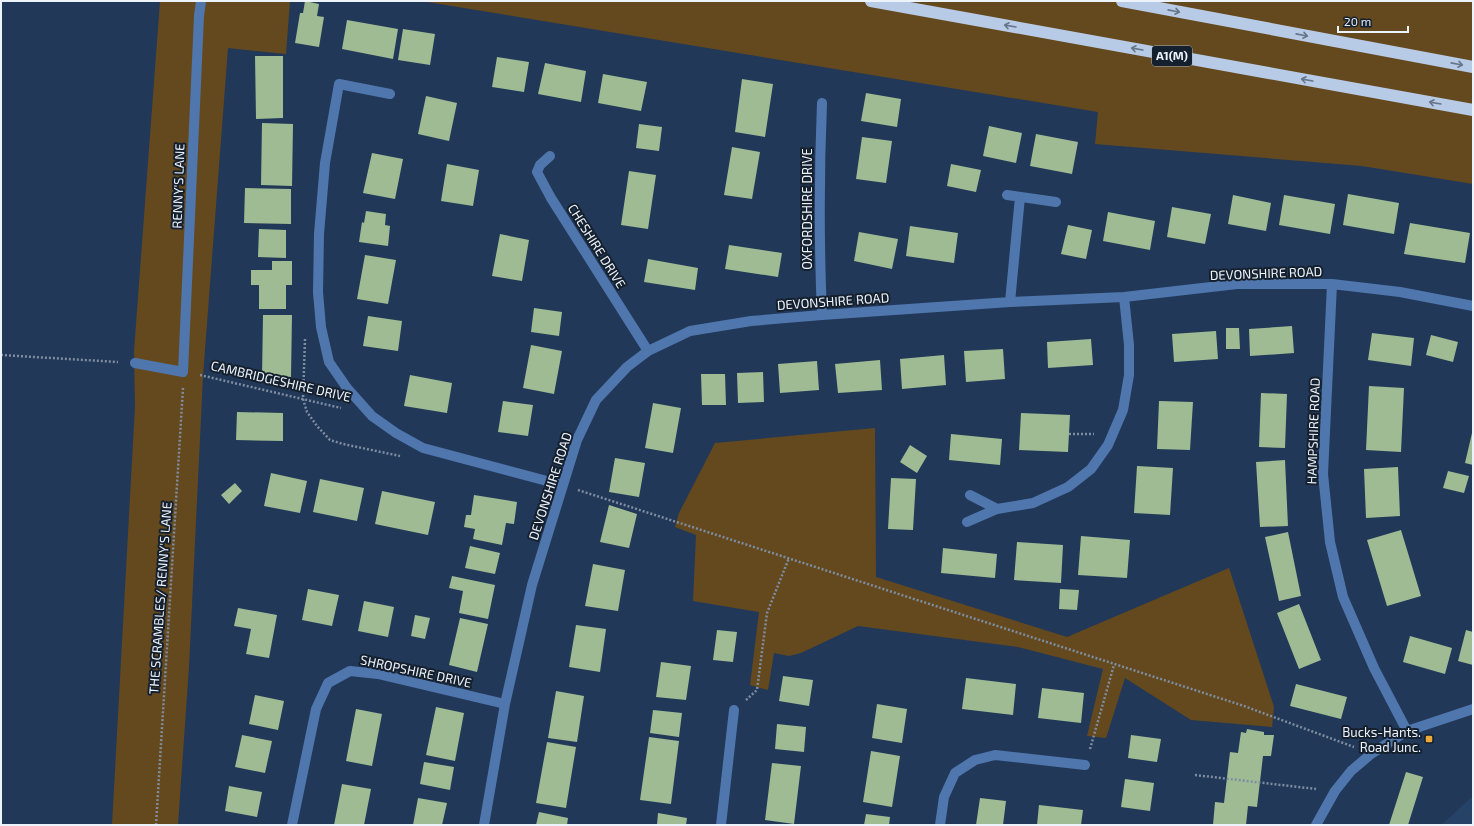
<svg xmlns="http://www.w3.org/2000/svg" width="1474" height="826" viewBox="0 0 1474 826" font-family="'Exo 2',sans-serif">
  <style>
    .built { fill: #264267 }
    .green { fill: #64491e }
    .building { fill: #9ebb93 }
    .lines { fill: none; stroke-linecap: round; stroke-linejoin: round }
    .path { stroke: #7e8da2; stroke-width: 2.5; stroke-dasharray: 2 2; stroke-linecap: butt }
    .minor { stroke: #4f77ae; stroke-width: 10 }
    .highway { stroke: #b8cbe6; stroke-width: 12 }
    .oneway { stroke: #66768a }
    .poi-dot { fill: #ebaa39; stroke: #15202e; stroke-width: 1.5 }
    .labels { text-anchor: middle; stroke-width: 4; stroke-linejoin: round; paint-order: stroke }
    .shield { fill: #15202e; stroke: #acb4be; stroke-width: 1 }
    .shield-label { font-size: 12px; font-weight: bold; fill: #edf3fb }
    .street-label { font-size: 13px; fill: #edf3fb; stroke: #15202e }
    .poi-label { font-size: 13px; fill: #edf3fb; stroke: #15202e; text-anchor: end }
  </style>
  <rect width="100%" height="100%" fill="#223858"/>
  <path class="built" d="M1473,796V825H1441Z"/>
  <path class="green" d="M160,1H290L286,54L228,48L203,376L189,667L178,825H112L135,406L134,351Z
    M421,1H1473V184L1362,166L1095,144L1098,112Z
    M875,428L876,577L1067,637L1229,568L1274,707L1272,727L1191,720L1125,678L1106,738L1087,736L1103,669L1018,647L858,626L801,653L789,656L774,653L768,690L750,685L759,612L693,601L696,535L675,527L679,513L715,443Z"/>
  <path class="building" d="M305,1L319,4L317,16L324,17L319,47L295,43L300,13H303Z
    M347,20L398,29L393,59L342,49Z
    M403,29L435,34L430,65L398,60Z
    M255,56H283V118L256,119Z
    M497,57L529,62L524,92L492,87Z
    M545,63L586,71L581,102L538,94Z
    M603,74L647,82L641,111L598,103Z
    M742,79L773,84L765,137L735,132Z
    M866,93L901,99L897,127L861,121Z
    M426,96L457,103L449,141L418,134Z
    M262,123L293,124L292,186L261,185Z
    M639,124L662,127L659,151L636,148Z
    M989,126L1022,133L1016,163L983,156Z
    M1036,134L1078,142L1072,174L1030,166Z
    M862,137L892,141L886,183L856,179Z
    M732,147L760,152L752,199L724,195Z
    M372,153L403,159L395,199L363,193Z
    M447,164L479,170L473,206L441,201Z
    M951,164L981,170L976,192L947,186Z
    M629,171L656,175L648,229L621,225Z
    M245,188L291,189V224L244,223Z
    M1348,194L1399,203L1394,234L1343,225Z
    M1233,195L1271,203L1266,231L1228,224Z
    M1284,195L1335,204L1330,234L1279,225Z
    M1172,207L1211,214L1205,244L1167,237Z
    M366,211L386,214L385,225L390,226L388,246L359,242L362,222L364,223Z
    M1108,212L1155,221L1150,250L1103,241Z
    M1410,223L1470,233L1465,263L1404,254Z
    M1068,225L1092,230L1086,259L1061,254Z
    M910,226L958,233L954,263L906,256Z
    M259,229L286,230V258L258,257Z
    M859,232L898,239L892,269L854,261Z
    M500,234L529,240L522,281L492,276Z
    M729,245L782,253L778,277L725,269Z
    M365,255L396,260L388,304L357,299Z
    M648,259L698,268L695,290L644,282Z
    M272,261H292V285H286V309H259V285H251V270H272Z
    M534,308L562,312L559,336L531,332Z
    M263,315H292L291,377H262Z
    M368,316L402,321L398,351L363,346Z
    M1292,326L1294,353L1250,356L1249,329Z
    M1226,328H1239L1240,349H1226Z
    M1216,331L1218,359L1174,362L1172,334Z
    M1372,333L1414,338L1411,366L1368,360Z
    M1431,335L1458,342L1453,362L1426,355Z
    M1091,339L1093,365L1048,368L1047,342Z
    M531,345L562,351L554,394L523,388Z
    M1003,349L1005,379L966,382L964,351Z
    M944,355L946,385L902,389L900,359Z
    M880,360L882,390L838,393L835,364Z
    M817,361L819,390L780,393L778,364Z
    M763,372L764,402L738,403L737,373Z
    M701,374H725L726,405H702Z
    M410,375L452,383L447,413L404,406Z
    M1369,386L1404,388L1401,452L1366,450Z
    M1261,393L1287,394L1285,448L1259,447Z
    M503,401L533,405L528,436L498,432Z
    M1159,401L1193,402L1190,450L1157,449Z
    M653,403L681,408L673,453L645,448Z
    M237,412L283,413V441L236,440Z
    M1021,413L1070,415L1068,452L1019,450Z
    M1472,433H1473V465L1465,463Z
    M951,434L1002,439L1000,465L949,460Z
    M910,445L927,456L917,473L900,462Z
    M615,458L645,463L639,497L609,492Z
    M1285,460L1288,526L1260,527L1256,462Z
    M1137,466L1173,468L1170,515L1134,513Z
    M1398,467L1400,516L1366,518L1364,469Z
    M1448,471L1469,476L1464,493L1443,488Z
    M271,473L307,481L300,513L264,506Z
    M891,478L916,479L913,530L888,529Z
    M320,479L364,488L357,521L313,512Z
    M235,483L242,491L229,504L221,495Z
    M382,491L435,502L428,535L375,524Z
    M474,495L517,502L514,524L506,523L502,545L473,539L475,529L464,527L466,515H471Z
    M609,505L637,514L629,548L600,542Z
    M1401,530L1421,596L1387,606L1367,540Z
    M1288,532L1301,596L1279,601L1265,537Z
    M1081,536L1130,540L1127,578L1078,575Z
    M1017,542L1063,545L1061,583L1014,580Z
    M470,546L500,553L495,574L465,568Z
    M943,548L997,554L995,578L941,573Z
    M593,564L625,570L618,611L585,606Z
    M452,576L495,585L488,619L459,613L463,591L449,588Z
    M308,589L339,595L332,626L302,620Z
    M1060,589L1079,590L1077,610L1059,609Z
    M364,601L394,607L388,637L358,631Z
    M1299,604L1321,660L1299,669L1277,613Z
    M238,608L277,615L269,658L246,654L251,629L234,626Z
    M415,615L430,618L425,639L411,636Z
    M460,618L488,624L477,672L449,665Z
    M576,625L606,629L600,672L569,667Z
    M717,630L737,632L733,662L713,660Z
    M1466,630L1473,632V665L1458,661Z
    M1410,636L1452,648L1445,674L1403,662Z
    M661,662L691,666L686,700L656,697Z
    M783,676L813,680L809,706L779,701Z
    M966,678L1016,684L1013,715L962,709Z
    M1296,684L1347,697L1341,719L1290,706Z
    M1042,688L1084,693L1081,723L1038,718Z
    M556,691L584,696L577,742L548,738Z
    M255,695L284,701L278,730L249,724Z
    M877,704L907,709L902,743L872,738Z
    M436,707L464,713L455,761L426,755Z
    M356,709L382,714L372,766L346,761Z
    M653,710L682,713L679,737L650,733Z
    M777,724L806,727L804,752L775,749Z
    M1247,729L1264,732V735H1274L1271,756H1263L1257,807L1248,806L1246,825H1213L1215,802L1224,803L1230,752L1238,753L1241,732L1246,733Z
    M242,735L272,741L265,773L235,767Z
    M1131,735L1161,739L1157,762L1128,758Z
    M649,737L679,741L671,804L640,800Z
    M547,742L576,747L566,808L536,803Z
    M871,751L900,756L892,807L863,802Z
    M424,762L454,767L450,790L420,784Z
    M772,763L801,766L794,824L765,820Z
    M1406,772L1423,777L1408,825H1389Z
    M1125,779L1154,783L1150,811L1121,807Z
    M342,784L371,789L364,825H334Z
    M229,786L262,792L257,817L225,811Z
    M418,798L447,803L442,825H413Z
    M980,798L1006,801L1003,825H976Z
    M1039,805L1083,810L1081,825H1037Z
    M539,812L568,818L567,825H536Z
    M658,813L687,818L686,825H657Z
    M866,814L890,817L889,825H864Z"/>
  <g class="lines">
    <path class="path" d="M305,339L303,399L307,412L317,426L330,440L343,444L400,456
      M1,355L118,362
      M200,375L341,408
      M1069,434H1094
      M578,490L1244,706L1354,747
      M746,700L757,690L767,613L789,558
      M1090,749L1114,665
      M1195,775L1316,789
      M156,825L183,388"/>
    <path class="minor" d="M390,94L339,84L325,163L319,234L318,292L321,327L329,362L347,388L372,416L396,433L423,448L562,485
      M822,103C819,174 819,244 822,315
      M550,156L540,165L537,172L551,198L648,351
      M1007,195L1056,202
      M1332,284L1323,474L1330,542L1343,597L1374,668L1407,731
      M1010,302L1020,197
      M135,363L183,372L199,16L201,1
      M970,495L997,509
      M967,522L997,509L1033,503L1068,487L1091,469L1108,445L1123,410L1129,375V345L1124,297
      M292,825L316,709L328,683L350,671L378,674L505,704
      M484,825L505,704L532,585L577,440L596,400L627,367L648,351L690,331L751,321L822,315L1010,302L1124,297L1237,284H1332L1400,292L1473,306
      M721,825L734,710
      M940,825L944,797L955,773L975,760L995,755L1085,765
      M1316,825L1335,791L1351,771L1371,754L1407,731L1473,709"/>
    <path class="highway" d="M871,1L1473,110
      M1122,1L1473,67"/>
  </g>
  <defs><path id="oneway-shaft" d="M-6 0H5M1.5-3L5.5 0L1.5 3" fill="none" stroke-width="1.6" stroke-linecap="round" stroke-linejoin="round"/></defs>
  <g class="oneway">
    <use href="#oneway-shaft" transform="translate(1174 11) rotate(11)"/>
    <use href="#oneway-shaft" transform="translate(1010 26) rotate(-170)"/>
    <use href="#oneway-shaft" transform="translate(1302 35) rotate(11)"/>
    <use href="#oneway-shaft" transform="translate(1137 49) rotate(-170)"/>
    <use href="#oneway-shaft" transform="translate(1457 64) rotate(11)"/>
    <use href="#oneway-shaft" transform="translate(1307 80) rotate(-170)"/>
    <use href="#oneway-shaft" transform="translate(1435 103) rotate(-170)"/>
  </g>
  <rect class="poi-dot" x="1425" y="735" width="8" height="8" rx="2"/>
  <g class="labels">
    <rect class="shield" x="1152" y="46" width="40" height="20" rx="3"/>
    <g class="shield-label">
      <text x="1172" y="60">A1(M)</text>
    </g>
    <g class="street-label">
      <text transform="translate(178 186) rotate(-88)" y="5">RENNY'S LANE</text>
      <text transform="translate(807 209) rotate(-90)" y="5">OXFORDSHIRE DRIVE</text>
      <text transform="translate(597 246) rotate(58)" y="5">CHESHIRE DRIVE</text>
      <text transform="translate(1266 273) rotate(-2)" y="5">DEVONSHIRE ROAD</text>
      <text transform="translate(833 301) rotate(-4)" y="5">DEVONSHIRE ROAD</text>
      <text transform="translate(281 381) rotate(13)" y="5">CAMBRIDGESHIRE DRIVE</text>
      <text transform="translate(1313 431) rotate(-88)" y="5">HAMPSHIRE ROAD</text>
      <text transform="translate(550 486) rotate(-72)" y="5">DEVONSHIRE ROAD</text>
      <text transform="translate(160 598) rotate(-86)" y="5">THE SCRAMBLES/ RENNY'S LANE</text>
      <text transform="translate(416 671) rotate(12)" y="5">SHROPSHIRE DRIVE</text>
    </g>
    <g class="poi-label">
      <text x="1421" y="737">Bucks-Hants.<tspan x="1421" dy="15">Road Junc.</tspan></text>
    </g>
  </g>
  <rect width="1474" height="826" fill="none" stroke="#edf3fb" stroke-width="4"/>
  <path d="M1338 26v6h70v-6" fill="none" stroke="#edf3fb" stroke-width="2"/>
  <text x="1344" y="26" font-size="12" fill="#edf3fb" stroke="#15202e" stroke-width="3" paint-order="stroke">20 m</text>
</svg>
